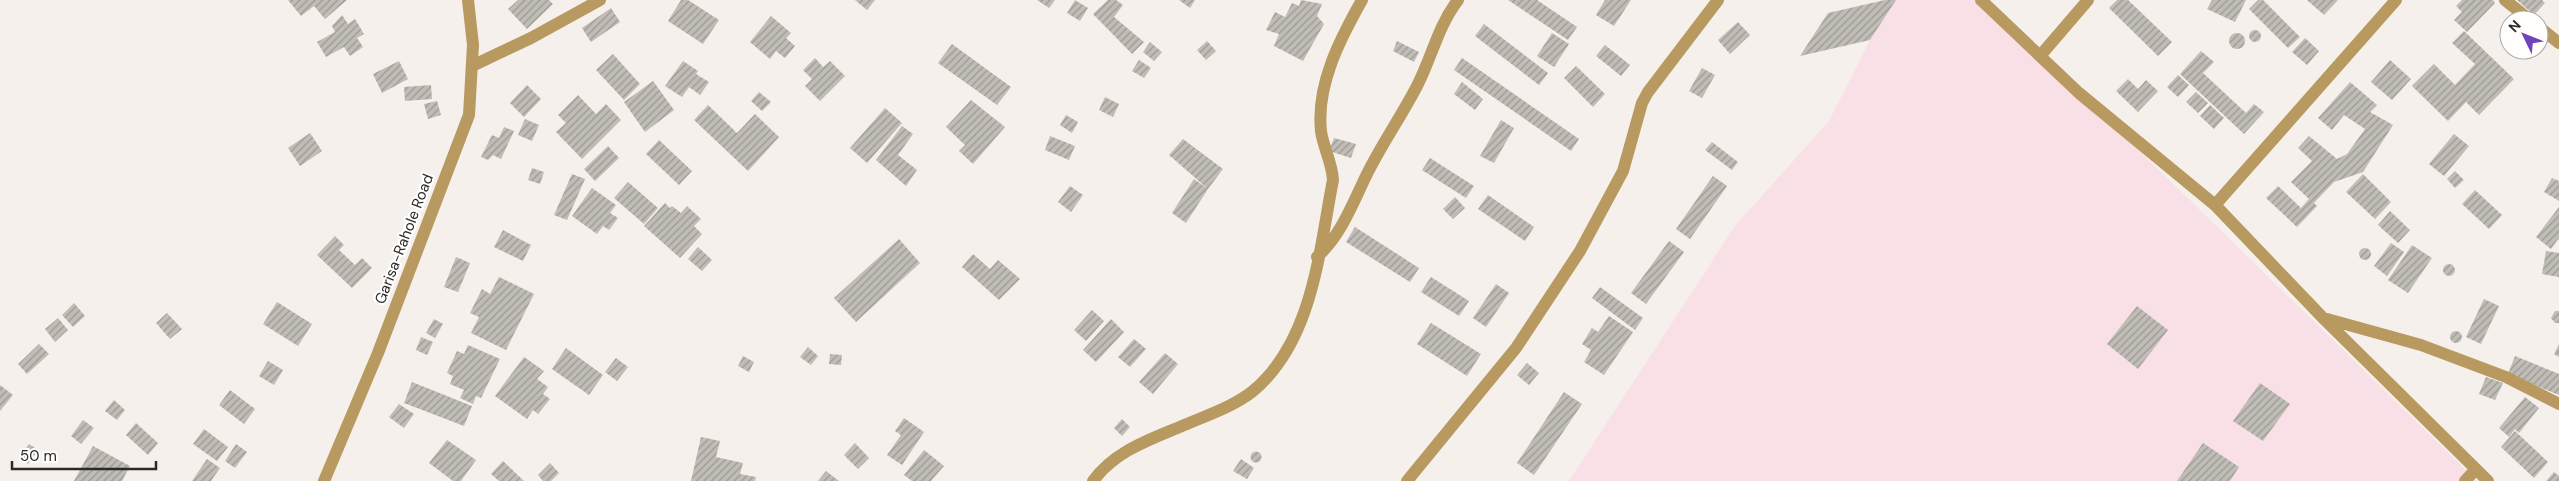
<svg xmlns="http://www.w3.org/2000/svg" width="2559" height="481" viewBox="0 0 2559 481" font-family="'DM Sans',sans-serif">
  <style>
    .education { fill: #f9dfe6 }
    .building { fill: url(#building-hatch) }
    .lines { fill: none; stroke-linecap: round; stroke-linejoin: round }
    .street { stroke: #b8995f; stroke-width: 12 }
    .labels { text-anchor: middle; stroke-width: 4.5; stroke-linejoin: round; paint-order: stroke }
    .street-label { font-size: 15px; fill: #2c2a28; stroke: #fffefd }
  </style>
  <defs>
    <pattern id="building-hatch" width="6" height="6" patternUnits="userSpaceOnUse" patternTransform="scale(1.25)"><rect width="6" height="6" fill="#c0bcb6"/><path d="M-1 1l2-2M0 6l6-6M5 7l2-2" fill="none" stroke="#9c9994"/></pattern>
  </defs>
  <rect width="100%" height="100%" fill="#f5f0eb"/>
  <path class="education" d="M1896,0H1985L2477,481H1569L1735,226L1829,121L1870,40Z"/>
  <path class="building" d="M288,0H347L325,19L314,6L301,16Z
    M518,0H549L553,4L527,29L508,9Z
    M681,0H688L719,20L703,44L668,21Z
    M855,0H875L867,10Z
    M1037,0H1055L1049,8Z
    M1075,0L1088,8L1080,21L1067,13Z
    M1108,0H1116L1123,5L1114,17L1144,42L1132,54L1093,14Z
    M1179,0H1195L1190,8Z
    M1301,0L1322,4L1317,16L1324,24L1303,61L1274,46L1279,34L1266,30L1275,12L1285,17L1292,3L1299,6Z
    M1508,0H1537L1577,27L1568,40Z
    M1605,0H1631L1614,26L1596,15Z
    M1885,0H1896L1870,40L1800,56L1828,13Z
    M2117,0H2128L2172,42L2158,56L2109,8Z
    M2212,0H2246L2235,22L2207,9Z
    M2258,0H2263L2300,37L2288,48L2249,9Z
    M2307,0H2338L2324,15Z
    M2462,0H2493L2495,3L2467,32L2454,20L2462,12L2456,6Z
    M2517,0H2542L2545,3L2534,15Z
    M611,8L620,22L591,42L582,28Z
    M342,15L348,24L355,19L364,34L357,38L363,47L350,56L344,47L326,57L317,42L335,32L332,26Z
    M771,16L791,33L786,38L795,46L785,58L776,51L770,59L750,42Z
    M1738,22L1750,35L1730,54L1718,40Z
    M1484,24L1548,73L1539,85L1475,36Z
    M2249 36a6 6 0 1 1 12 0a6 6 0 1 1-12 0Z
    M2464,31L2514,79L2479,115L2466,102L2448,121L2412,86L2434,64L2455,85L2475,64L2452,43Z
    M1552,33L1569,44L1554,67L1537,56Z
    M2229 41a8 8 0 1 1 16 0a8 8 0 1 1-16 0Z
    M2305,38L2319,51L2307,65L2292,52Z
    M1207,41L1216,51L1206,60L1197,50Z
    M1397,41L1419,52L1414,62L1393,51Z
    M1150,42L1162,52L1154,61L1143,52Z
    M952,44L1011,87L997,105L938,63Z
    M1605,45L1630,65L1621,76L1596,56Z
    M2201,51L2214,62L2203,73L2246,113L2254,104L2264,112L2244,134L2180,74Z
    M613,54L640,84L624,100L596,70Z
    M815,58L823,67L830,61L845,76L820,101L805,86L812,79L803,70Z
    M1462,58L1579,139L1571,151L1454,70Z
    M1139,60L1151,68L1144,78L1132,71Z
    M2390,60L2411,79L2392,100L2371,82Z
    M399,61L408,79L382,93L373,74Z
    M683,61L698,71L696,74L709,82L700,95L689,87L682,97L665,86Z
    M1576,66L1605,94L1593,107L1564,78Z
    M1702,68L1715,75L1702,98L1689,91Z
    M2178,75L2189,85L2178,97L2167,87Z
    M2128,79L2138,89L2146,80L2158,91L2138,112L2116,91Z
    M653,81L674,110L645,132L624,102Z
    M1462,82L1483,99L1475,110L1454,94Z
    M2350,82L2377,105L2370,112L2393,125L2363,172L2334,182L2314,203L2317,206L2297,227L2266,198L2278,186L2301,208L2309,199L2291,182L2312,161L2298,148L2309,136L2337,159L2347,154L2365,129L2344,115L2332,130L2318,118Z
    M431,85L432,99L405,101L404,87Z
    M527,85L541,99L524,117L510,103Z
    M759,92L771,102L762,111L751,101Z
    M2196,92L2208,103L2198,113L2186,102Z
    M578,95L596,114L606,104L621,120L582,159L556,132L566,123L558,115Z
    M1105,97L1119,104L1113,117L1099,110Z
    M971,100L1005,127L973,164L959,151L965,145L946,127Z
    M437,101L441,115L428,119L424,104Z
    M708,105L737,133L755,114L779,137L748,171L694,120Z
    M2210,105L2224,118L2214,129L2200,116Z
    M885,108L902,123L867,163L850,148Z
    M1066,115L1078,122L1072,133L1060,125Z
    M525,119L539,125L532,141L518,135Z
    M1501,120L1514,128L1494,163L1480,156Z
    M902,126L913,134L898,155L917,170L906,186L876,160Z
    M504,127L514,131L501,159L493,155L488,160L481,157L492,135L499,138Z
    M310,133L322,151L300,166L288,148Z
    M2454,134L2469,146L2444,176L2429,164Z
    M1050,136L1075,146L1069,160L1045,150Z
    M1334,138L1356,144L1351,158L1329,151Z
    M1183,139L1223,169L1208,189L1169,155Z
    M659,140L692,171L679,185L646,154Z
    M1712,142L1738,162L1732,170L1705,150Z
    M608,146L619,158L595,181L584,169Z
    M1430,158L1474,186L1466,198L1422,170Z
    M532,168L544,172L540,184L528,180Z
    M2455,171L2464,180L2455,188L2447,179Z
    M572,174L585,179L567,220L554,215Z
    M2363,174L2391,202L2375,219L2346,192Z
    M1713,176L1727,186L1690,239L1676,229Z
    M2552,178L2559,181V201L2544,192Z
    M1194,179L1208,189L1186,223L1172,213Z
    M628,182L658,208L644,224L614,198Z
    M1070,186L1083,195L1071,212L1058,202Z
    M592,188L616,205L610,213L618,218L609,230L603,226L597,234L572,216Z
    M2475,190L2502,215L2489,229L2462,204Z
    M1488,195L1534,227L1525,241L1478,209Z
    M1455,197L1465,208L1453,219L1443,209Z
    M665,203L670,208L672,206L681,213L687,206L701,219L694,226L702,234L680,258L644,226Z
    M2559,207V238L2551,249L2536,237Z
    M2390,211L2410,230L2398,243L2378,225Z
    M1355,227L1419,268L1410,282L1346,242Z
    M503,230L531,245L523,261L494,247Z
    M335,236L344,245L339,250L355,265L362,258L372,268L352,288L317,255Z
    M899,239L920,263L856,322L834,298Z
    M1669,241L1684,252L1646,304L1631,293Z
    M2391,243L2404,252L2387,276L2374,266Z
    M2412,245L2432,258L2408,293L2388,280Z
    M698,247L712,260L702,271L688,259Z
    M2359 254a6 6 0 1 1 12 0a6 6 0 1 1-12 0Z
    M2546,251L2559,253V277L2542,274Z
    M973,254L990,269L998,260L1020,279L999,300L962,267Z
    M456,257L470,263L458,292L444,287Z
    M2443 270a6 6 0 1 1 12 0a6 6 0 1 1-12 0Z
    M499,277L534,294L506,350L471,333L479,317L470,313L482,289L490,294Z
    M1431,277L1469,301L1459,316L1421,292Z
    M1496,284L1509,293L1486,327L1473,318Z
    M1600,287L1643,318L1635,330L1592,298Z
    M2484,299L2499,306L2481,344L2466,337Z
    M277,302L312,324L298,346L263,324Z
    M74,303L85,316L73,327L62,315Z
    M2137,306L2168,330L2138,369L2107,344Z
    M1092,310L1104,321L1086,341L1074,330Z
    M2555,311H2559V323H2555L2551,318Z
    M167,313L182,329L170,339L156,323Z
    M1609,316L1633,332L1604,375L1584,362L1591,350L1582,344L1592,328L1598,332Z
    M58,318L68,330L55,342L45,329Z
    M434,319L443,324L435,338L426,333Z
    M1111,319L1124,332L1096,362L1083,350Z
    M1431,323L1481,354L1467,376L1417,344Z
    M2450 337a6 6 0 1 1 12 0a6 6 0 1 1-12 0Z
    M421,337L433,342L427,355L416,350Z
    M1134,339L1146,349L1130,367L1118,357Z
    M39,344L49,354L27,374L18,364Z
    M2559,344V357L2554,354Z
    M468,345L500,359L481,398L476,396L473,404L460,398L464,390L450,384L453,376L447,373L457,351L464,354Z
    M808,347L818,356L811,365L800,357Z
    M566,348L603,375L589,395L552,369Z
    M1165,353L1178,364L1153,394L1139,382Z
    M830,354L842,355L841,365L829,364Z
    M743,356L754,362L749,372L738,366Z
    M2515,356L2559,374V395L2508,374Z
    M524,357L544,371L537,379L548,387L543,394L550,399L538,414L533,410L527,419L495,396Z
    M616,358L628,367L617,381L605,372Z
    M268,361L283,370L274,385L259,376Z
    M1527,363L1539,373L1529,385L1517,375Z
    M2486,377L2503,383L2495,400L2479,394Z
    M412,382L472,406L464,426L404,403Z
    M2260,383L2290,404L2263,441L2233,421Z
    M0,385L13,395L0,411Z
    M230,390L255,409L244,424L219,405Z
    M1564,392L1582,404L1534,475L1517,463Z
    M2525,397L2539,408L2519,433L2515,429L2509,437L2499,428Z
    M114,400L125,410L117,420L105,411Z
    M399,404L414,414L404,428L389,417Z
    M904,418L924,432L902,465L887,455L901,435L895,431Z
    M1122,419L1130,427L1122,436L1114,428Z
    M83,420L94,428L81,444L71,436Z
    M136,423L158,443L148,455L126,435Z
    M204,429L228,447L217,461L193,444Z
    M2515,431L2548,462L2534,478L2501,447Z
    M701,437L720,441L716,457L743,463L740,474L756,477L755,481H691Z
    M447,440L476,460L461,481H453L429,463Z
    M855,443L869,458L858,469L844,455Z
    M2203,443L2239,467L2230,481H2177Z
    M29,444L38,450L28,464L19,458Z
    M236,444L247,452L235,468L225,461Z
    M93,446L130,466L122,481H74Z
    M924,450L944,466L931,481H912L904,475Z
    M1250.5 457a5.5 5.5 0 1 1 11 0a5.5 5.5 0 1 1-11 0Z
    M207,459L220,468L211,481H192Z
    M1241,459L1254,468L1247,479L1233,471Z
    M503,461L524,481H499L491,474Z
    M550,463L559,473L551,481H543L538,475Z
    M826,471L839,481H818Z
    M2554,472L2559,476V481H2546Z"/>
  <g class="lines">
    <path class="street" d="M1981,0L2079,93L2215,205L2324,319L2488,481
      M2505,0L2530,20
      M2539,27L2559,43
      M2040,56L2088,0
      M472,66L531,38L600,0
      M2215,205L2396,0
      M1317,257C1341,235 1352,205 1366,176C1381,145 1401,117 1417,86C1432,57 1438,26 1458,0
      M2327,319L2421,345L2506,377L2559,404
      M324,481L378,353L469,115L473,45L468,0
      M1093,481C1115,451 1149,440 1182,426C1205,416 1233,407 1253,391C1313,341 1319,251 1333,180C1332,162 1323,147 1321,131C1316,85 1340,39 1362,0
      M1407,481L1516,348L1580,251L1623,171L1642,103L1648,92L1718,0
      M2465,481L2476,469"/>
  </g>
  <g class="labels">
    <g class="street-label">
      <text transform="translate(404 239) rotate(-69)" y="5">Garisa-Rahole Road</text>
    </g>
  </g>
  <g transform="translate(2524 35) rotate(313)"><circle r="24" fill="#fffefd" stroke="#aba9a8"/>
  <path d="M0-4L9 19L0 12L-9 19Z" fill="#7043bb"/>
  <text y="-8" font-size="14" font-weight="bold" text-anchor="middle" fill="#2c2a28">N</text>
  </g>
  <path d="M12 461v8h144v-8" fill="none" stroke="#2c2a28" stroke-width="2.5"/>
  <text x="20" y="461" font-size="15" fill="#2c2a28" stroke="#fffefd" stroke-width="4" paint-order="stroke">50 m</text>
</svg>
